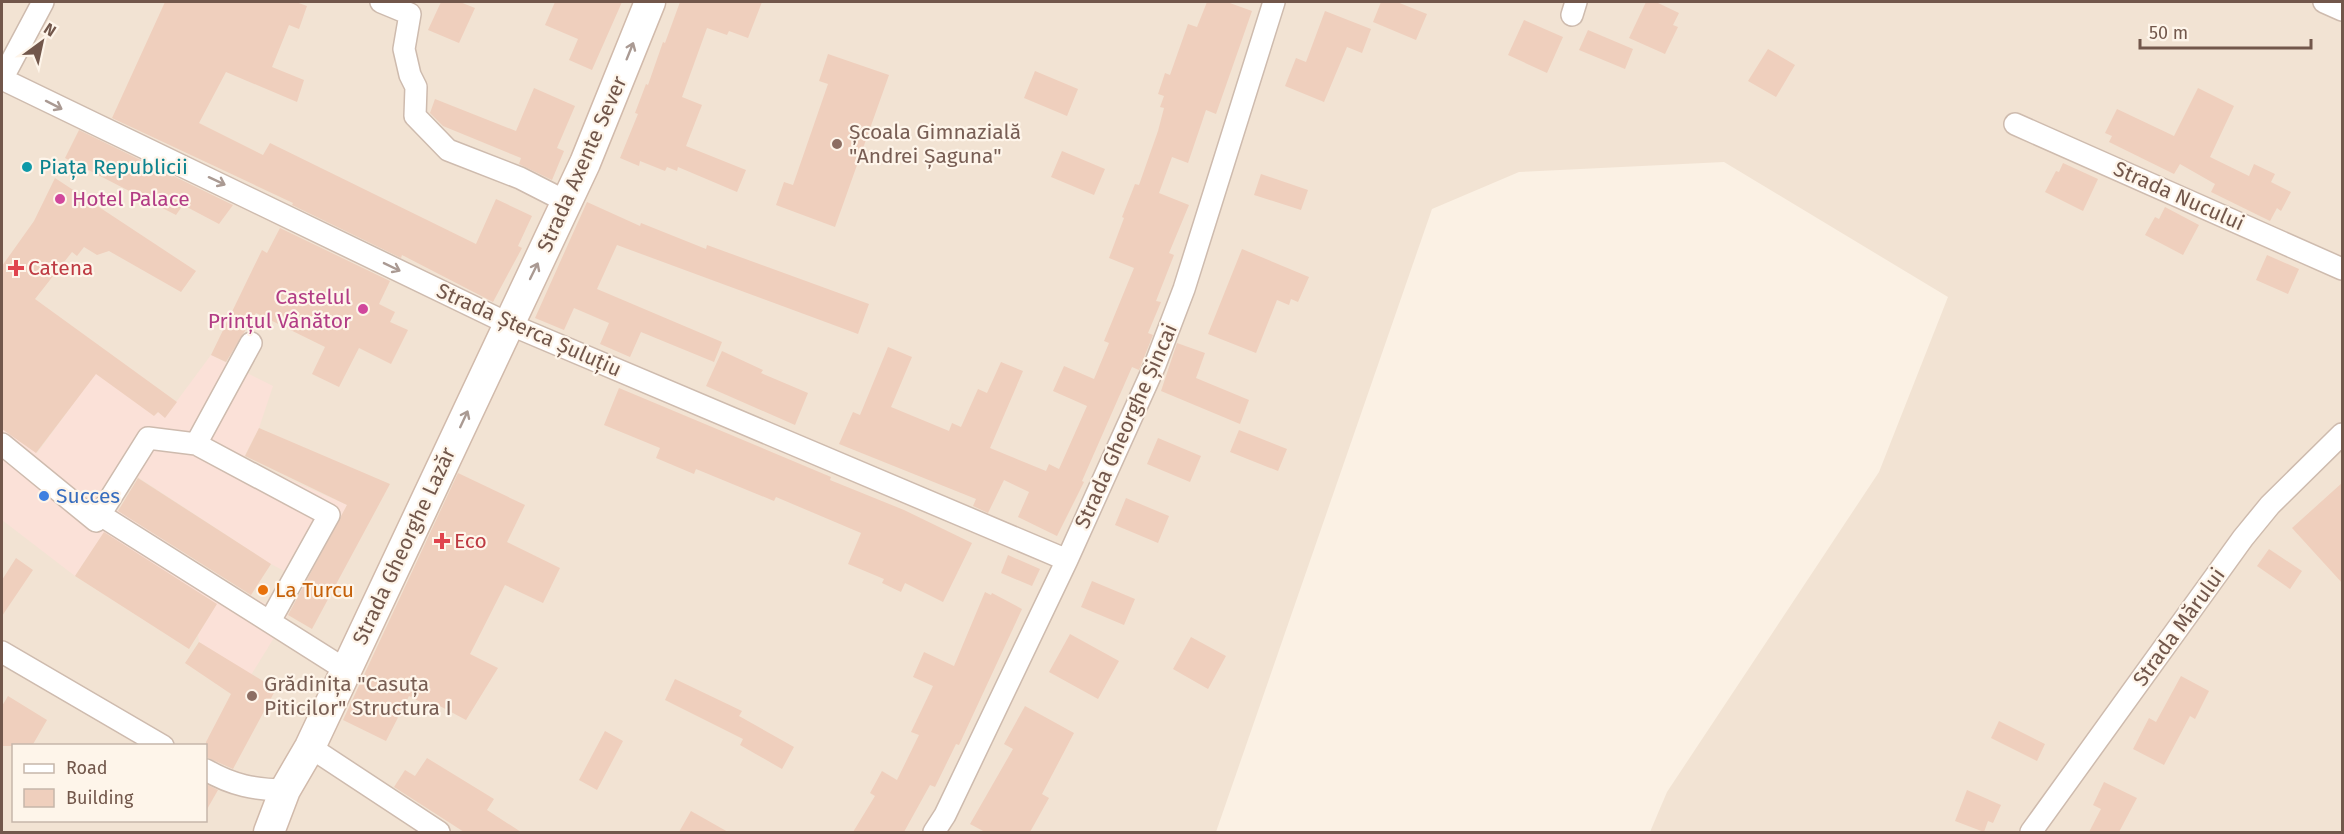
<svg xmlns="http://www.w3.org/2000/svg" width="2344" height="834" viewBox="0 0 2344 834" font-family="'Fira Sans',sans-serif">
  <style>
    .residential { fill: #f2e3d3; fill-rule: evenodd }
    .commercial { fill: #fbe1d8 }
    .building { fill: #efcfbd }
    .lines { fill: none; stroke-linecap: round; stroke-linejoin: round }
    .minor-casing { stroke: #cebbae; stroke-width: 24 }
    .secondary-casing { stroke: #d1baab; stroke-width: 33 }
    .minor { stroke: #fff; stroke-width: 21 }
    .secondary { stroke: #fff; stroke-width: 30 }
    .oneway { stroke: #aa9a93 }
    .education-dot { fill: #8d6e63; stroke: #fef5ea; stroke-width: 2 }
    .culture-dot { fill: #0f9aa8; stroke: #fef5ea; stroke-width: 2 }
    .hotel-dot { fill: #d1479c; stroke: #fef5ea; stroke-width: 2 }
    .health-dot { fill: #e0444e; stroke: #fef5ea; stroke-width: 2 }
    .shop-dot { fill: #3f7fe0; stroke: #fef5ea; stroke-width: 2 }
    .food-dot { fill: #e8710a; stroke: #fef5ea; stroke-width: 2 }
    .labels { text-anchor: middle; stroke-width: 4.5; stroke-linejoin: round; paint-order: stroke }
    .education-label { font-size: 21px; fill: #785e54; stroke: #fef5ea; text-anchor: start }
    .street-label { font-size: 21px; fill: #72574b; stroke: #fef5ea }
    .culture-label { font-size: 21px; fill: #0d838f; stroke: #fef5ea; text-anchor: start }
    .hotel-label { font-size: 21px; fill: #b23c85; stroke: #fef5ea; text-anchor: start }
    .health-label { font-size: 21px; fill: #be3a42; stroke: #fef5ea; text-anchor: start }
    .shop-label { font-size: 21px; fill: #366cbe; stroke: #fef5ea; text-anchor: start }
    .food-label { font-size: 21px; fill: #c56008; stroke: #fef5ea; text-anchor: start }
  </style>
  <rect width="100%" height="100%" fill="#fbf1e4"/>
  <path class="residential" d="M2,2H2342V832H1650L1667,792L1879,472L1948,297L1724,162L1519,172L1432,209L1216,832H2ZM14,746H206V820H14Z"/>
  <path class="commercial" d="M24,322L155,415L158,412L165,417L211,355L273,386L259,428L243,459L347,505L305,582L271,564L136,476L115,509L250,596L288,615L251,675L199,642L198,635L214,608L101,537L75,576L2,520V429L37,453L79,396Z"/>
  <path class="building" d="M165,2H296L307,6L299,29L289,25L272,67L304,80L297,102L226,72L199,123L263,155L270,143L476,244L496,199L532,216L518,246L522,248L493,302L402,255L401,258L292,205L293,203L112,118Z
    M441,2H460L475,8L459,43L428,30Z
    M555,2H622L592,70L569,60L578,39L545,25Z
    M680,2H762L748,38L729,31L727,35L707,28L682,97L702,105L686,146L746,170L737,192L678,167L677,171L667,167L665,171L640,161L639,166L620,158L638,114L635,113L646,84L648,85L663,42L665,43Z
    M1207,2H1227L1252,11L1216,114L1206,110L1188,163L1172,157L1159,193L1189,205L1169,253L1174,255L1156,301L1161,302L1148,333L1153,335L1139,370L1132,367L1082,481L1084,482L1057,536L1018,517L1029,492L1004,480L988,513L973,506L976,499L839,444L853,412L860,415L888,347L912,357L891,407L949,431L952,423L961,427L978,389L987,393L1001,362L1023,371L990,448L1046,471L1049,464L1059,469L1087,406L1053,391L1064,366L1094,379L1109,343L1104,341L1134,268L1109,258L1124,218L1122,217L1135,184L1139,185L1158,131L1164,108L1160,107L1164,96L1158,94L1165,73L1170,75L1188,24L1197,27Z
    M1381,2H1397L1427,14L1416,40L1373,22Z
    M1646,2H1656L1679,13L1673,25L1678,27L1665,54L1629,38Z
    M1325,11L1371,29L1362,53L1347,47L1324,102L1285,86L1296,58L1306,62Z
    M1524,20L1563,37L1547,73L1508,55Z
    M1588,30L1633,49L1625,69L1579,50Z
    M1768,49L1795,65L1776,97L1748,81Z
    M828,54L889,75L835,227L776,205L784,182L793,185L828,84L819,81Z
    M1035,71L1078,89L1067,116L1024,98Z
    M534,88L575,106L557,148L564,151L552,180L519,164L521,158L443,126L430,113L435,99L516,131Z
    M2198,88L2234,106L2210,157L2249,176L2254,164L2275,174L2271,182L2291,192L2281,211L2277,208L2270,221L2211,192L2215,184L2180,164L2174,174L2109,142L2112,136L2105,133L2117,109L2174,136Z
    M79,130L233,205L219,224L183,205L176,215L65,158Z
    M1062,151L1105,169L1094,195L1051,177Z
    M2063,163L2098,179L2083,211L2045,192L2056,171L2059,172Z
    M1261,174L1308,190L1301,210L1254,195Z
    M55,178L196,271L181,292L109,251L97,255L84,247L77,256L72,252L35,299L177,402L165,418L158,412L154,416L96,374L36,453L2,429V266L34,221Z
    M587,202L640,226L641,223L706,249L707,245L869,304L858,334L617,245L597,289L722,342L714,362L641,332L630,357L600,344L609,323L574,308L564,330L535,318Z
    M2165,207L2199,225L2183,255L2145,235L2155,217L2159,219Z
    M280,228L390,281L379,304L395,312L390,322L408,330L391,364L359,348L339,387L312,374L325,347L256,313L226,362L211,355L262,250L267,253Z
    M1242,249L1309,277L1298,302L1291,299L1289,305L1277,300L1256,353L1208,334Z
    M2267,255L2299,269L2288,294L2256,280Z
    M1177,343L1205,353L1196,378L1249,400L1240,424L1161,391Z
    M722,351L763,370L761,373L808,393L795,425L706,386Z
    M619,388L831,477L830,480L904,510L972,543L943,602L905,583L901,592L882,583L884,579L848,564L861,533L776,497L774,501L696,469L694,474L656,458L660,448L604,425Z
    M259,428L390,484L312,629L288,615L347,505L245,456Z
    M1239,430L1287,449L1278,471L1230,452Z
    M1158,438L1201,456L1190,482L1147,464Z
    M458,473L525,505L507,542L560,568L543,603L505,585L470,654L498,668L466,720L438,705L435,710L409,696L386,741L343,720Z
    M138,478L271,564L251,595L118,511Z
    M2343,482V584L2292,528Z
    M1126,498L1169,516L1158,543L1115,525Z
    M104,532L217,604L189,649L75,576Z
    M2269,549L2302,571L2290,589L2257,566Z
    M1008,555L1040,569L1032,586L1001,573Z
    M16,558L33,570L2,616V580Z
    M1092,581L1135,599L1124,625L1081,607Z
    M985,592L991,595L992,593L1022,609L959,745L956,744L935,787L930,785L904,832H853L875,796L870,793L882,771L897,780L919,735L911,732L933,686L913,677L924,652L954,666Z
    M1070,634L1119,661L1098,699L1049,672Z
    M1191,637L1226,656L1208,689L1173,669Z
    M199,642L276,689L233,769L206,757V742L231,694L185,663Z
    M2181,676L2209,691L2195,719L2190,716L2164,765L2133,749L2149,718L2156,722Z
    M675,679L742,711L739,716L794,747L782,769L740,745L743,739L665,700Z
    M8,696L47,720L32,746H2V706Z
    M1025,706L1074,733L1042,794L1049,798L1030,832H985L970,824L1013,749L1004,744Z
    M1999,721L2045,744L2037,761L1991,738Z
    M605,731L623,741L597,790L579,780Z
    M427,758L494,799L487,810L521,832H464L394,787L405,770L415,776Z
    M2104,782L2137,798L2119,832H2089L2101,809L2093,805Z
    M206,784L218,790L206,811Z
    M1967,790L2001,805L1993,823L1988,821L1984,832L1955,821Z
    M691,811L728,832H679Z"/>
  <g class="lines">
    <defs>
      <path id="minor" d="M381,2L410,14L404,49L410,75L416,87L415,116L448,150L520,178L567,202
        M2324,2L2342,10
        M1572,15L1576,2
        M2,79L509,324L1067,560
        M2,79L43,2
        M2015,124L2342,269
        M2,444L96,521L148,438L196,444L329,515L270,621
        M196,444L251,343
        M99,514L346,670
        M2,652L163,746
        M310,747L439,832
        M206,770C232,785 255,790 285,790
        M934,832L945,815L1067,560L1155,365L1184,289L1274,2
        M2031,832L2243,538L2270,505L2342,434"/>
      <path id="secondary" d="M269,832L285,790L310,747L585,163L650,2"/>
    </defs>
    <use href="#minor" class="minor-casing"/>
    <use href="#secondary" class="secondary-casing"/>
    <use href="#minor" class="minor"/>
    <use href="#secondary" class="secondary"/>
  </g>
  <defs><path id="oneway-shaft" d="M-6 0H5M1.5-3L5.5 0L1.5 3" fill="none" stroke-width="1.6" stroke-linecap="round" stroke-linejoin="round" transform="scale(1.5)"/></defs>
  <g class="oneway">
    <use href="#oneway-shaft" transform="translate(630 51) rotate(-68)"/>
    <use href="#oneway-shaft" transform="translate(54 105) rotate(27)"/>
    <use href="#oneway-shaft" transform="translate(217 181) rotate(25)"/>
    <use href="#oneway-shaft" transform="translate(392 267) rotate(26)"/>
    <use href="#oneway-shaft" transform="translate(534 271) rotate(-64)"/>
    <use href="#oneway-shaft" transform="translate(464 419) rotate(-65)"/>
  </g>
  <g class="education-dot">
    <circle cx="837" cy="144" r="6"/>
    <circle cx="252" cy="696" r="6"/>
  </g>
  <circle class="culture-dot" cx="27" cy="167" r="6"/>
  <g class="hotel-dot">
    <circle cx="60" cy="199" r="6"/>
    <circle cx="363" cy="309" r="6"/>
  </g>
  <g class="health-dot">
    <path d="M13 259h6v6h6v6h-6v6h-6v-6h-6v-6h6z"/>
    <path d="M439 532h6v6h6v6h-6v6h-6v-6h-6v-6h6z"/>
  </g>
  <circle class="shop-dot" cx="44" cy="496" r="6"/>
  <circle class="food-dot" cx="263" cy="590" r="6"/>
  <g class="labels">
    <g class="education-label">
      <text x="849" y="139">Școala Gimnazială<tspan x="849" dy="24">"Andrei Șaguna"</tspan></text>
      <text x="264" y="691">Grădinița "Casuța<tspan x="264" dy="24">Piticilor" Structura I</tspan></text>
    </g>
    <g class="street-label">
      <text transform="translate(582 164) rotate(-66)" y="7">Strada Axente Sever</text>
      <text transform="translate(2179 196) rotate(24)" y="7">Strada Nucului</text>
      <text transform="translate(529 330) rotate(24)" y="7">Strada Șterca Șuluțiu</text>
      <text transform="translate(1126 426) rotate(-66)" y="7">Strada Gheorghe Șincai</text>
      <text transform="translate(404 546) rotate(-65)" y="7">Strada Gheorghe Lazăr</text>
      <text transform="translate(2179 627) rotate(-54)" y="7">Strada Mărului</text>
    </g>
    <g class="culture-label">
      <text x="39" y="174">Piața Republicii</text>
    </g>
    <g class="hotel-label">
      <text x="72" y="206">Hotel Palace</text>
      <text x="351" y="304" text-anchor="end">Castelul<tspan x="351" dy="24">Prințul Vânător</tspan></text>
    </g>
    <g class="health-label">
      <text x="28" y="275">Catena</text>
      <text x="454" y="548">Eco</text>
    </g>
    <g class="shop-label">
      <text x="56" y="503">Succes</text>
    </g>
    <g class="food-label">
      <text x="275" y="597">La Turcu</text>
    </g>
  </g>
  <rect width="2344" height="834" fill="none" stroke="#72574b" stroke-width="6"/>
  <rect x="12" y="744" width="195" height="78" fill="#fef5ea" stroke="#c6b6aa" stroke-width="1.5"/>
  <rect x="24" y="764" width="30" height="9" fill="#ffffff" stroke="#c6b6aa" stroke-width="1.5"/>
  <text x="66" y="774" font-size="18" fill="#72574b">Road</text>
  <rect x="24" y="789" width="30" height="18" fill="#efcfbd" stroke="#c6b6aa" stroke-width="1.5"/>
  <text x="66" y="804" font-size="18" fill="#72574b">Building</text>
  <g transform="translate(42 42) rotate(33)" stroke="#fef5ea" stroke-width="4.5" paint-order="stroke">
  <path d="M0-4.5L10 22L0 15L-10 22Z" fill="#72574b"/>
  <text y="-9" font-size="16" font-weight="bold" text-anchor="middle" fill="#72574b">N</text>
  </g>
  <path d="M2140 39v9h171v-9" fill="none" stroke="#72574b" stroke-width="3"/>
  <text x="2149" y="39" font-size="18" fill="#72574b" stroke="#fef5ea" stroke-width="4.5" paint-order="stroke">50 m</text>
</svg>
